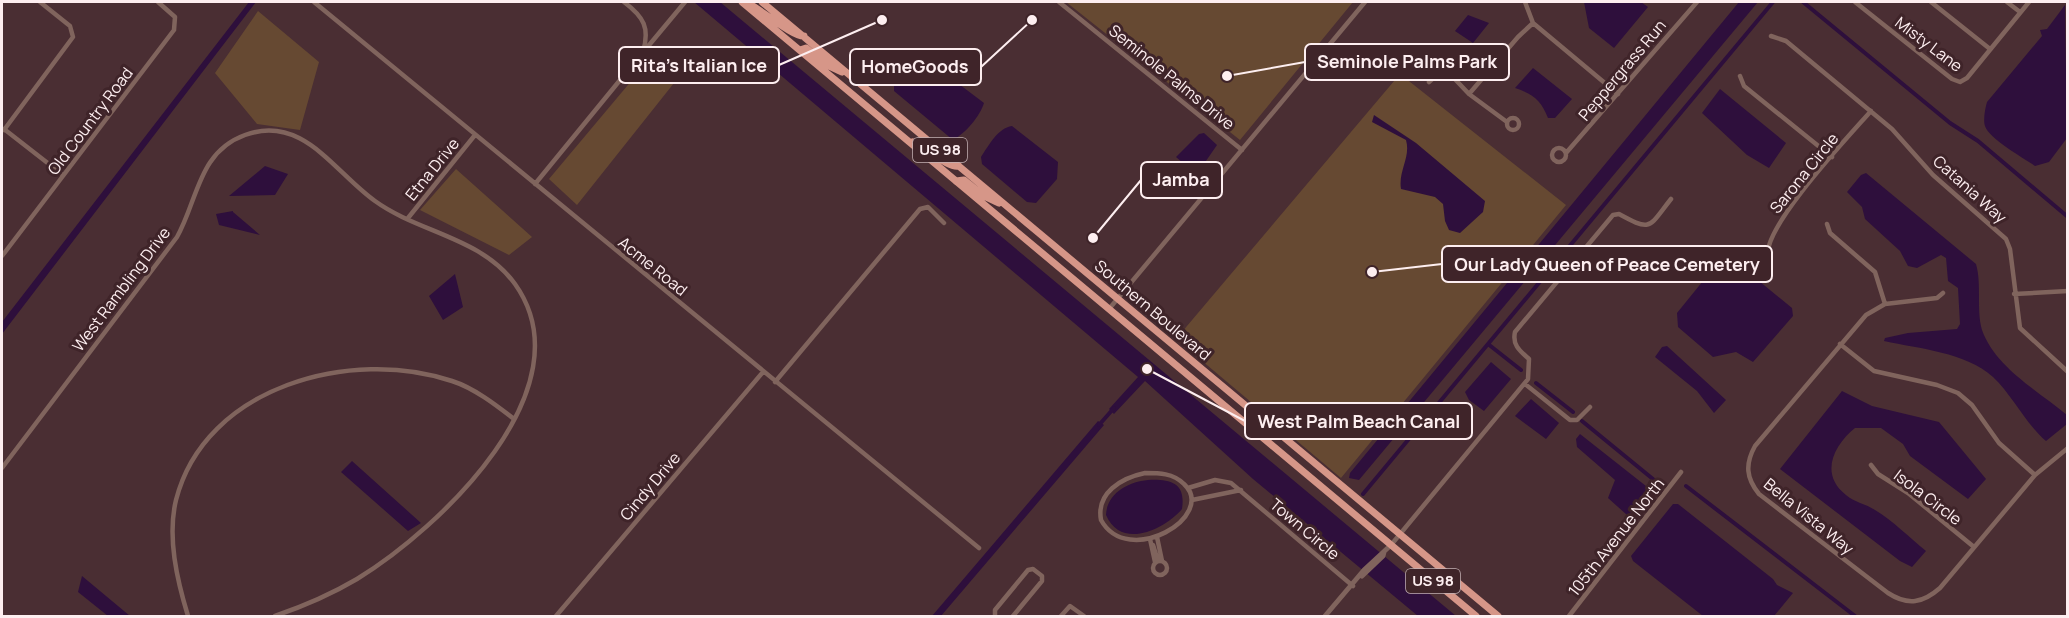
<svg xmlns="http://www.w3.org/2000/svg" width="2069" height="618" viewBox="0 0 2069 618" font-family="Manrope,sans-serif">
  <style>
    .green { fill: #664932 }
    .water { fill: #2e0f3c }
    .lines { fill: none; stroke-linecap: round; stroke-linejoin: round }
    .canal { stroke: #2e0f3c; stroke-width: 4 }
    .minor { stroke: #80645d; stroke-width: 4.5 }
    .tertiary { stroke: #80645d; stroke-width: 5 }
    .trunk { stroke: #d69688; stroke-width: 7 }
    .labels { text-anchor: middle; stroke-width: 6; stroke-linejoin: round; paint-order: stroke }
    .shield { fill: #3f2429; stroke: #c4b1b4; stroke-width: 1.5 }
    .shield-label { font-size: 15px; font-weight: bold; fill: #fdeef0 }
    .street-label { font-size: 16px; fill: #fdeef0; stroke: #3f2429 }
    .leader { fill: none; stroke: #fdeef0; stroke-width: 2 }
    .callout-dot { fill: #fdeef0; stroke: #3f2429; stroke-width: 2 }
    .callout { fill: #3f2429; stroke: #fdeef0; stroke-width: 2 }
    .callout-label { font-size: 18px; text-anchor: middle; font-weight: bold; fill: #fdeef0 }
  </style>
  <rect width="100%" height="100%" fill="#4a2e33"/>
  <path class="green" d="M1066,2H1353L1240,140Z
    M258,11L319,62L300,130L257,124L215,73Z
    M643,67L678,78L577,205L549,179Z
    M1400,74L1566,205L1341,478L1176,339Z
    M456,169L532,237L509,255L420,210Z"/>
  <path class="water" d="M249,2H256L2,334V322Z
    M694,2H720L1456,616H1418L1253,479L1145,381L1114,414L1109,409L1138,377Z
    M1584,2H1641L1648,7L1614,48L1589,28Z
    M1739,2H1758L1359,480L1349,478L1350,473Z
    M2065,5L2067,138L2049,162L2035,166C2024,158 1989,139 1985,126C1983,120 1985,109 1987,102L2042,36L2040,30L2047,29Z
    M1468,15L1489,23L1473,43L1455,31Z
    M908,66H935L984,103C980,116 966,133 953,140L894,91V80Z
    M1533,68L1572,99L1555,118H1548C1541,100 1533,94 1515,88Z
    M1720,89L1786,143L1769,168L1747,155L1702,113Z
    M1374,115L1416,143L1485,201L1483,212L1460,233L1449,230L1445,221L1443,204L1435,197L1401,189C1398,171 1411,157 1406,140L1372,122Z
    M1012,126L1058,162L1057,179L1036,203L1027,202L982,164L981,157C989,145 998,128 1012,126Z
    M1204,133L1217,145L1199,171L1191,170L1176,157L1199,134Z
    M265,166L288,174L275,195L229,196Z
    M1866,173L1976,264C1982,285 1976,309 1982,330C1995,367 2038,391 2067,415V424L2046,441C2025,423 2013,396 1993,377C1965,352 1920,349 1884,341L1885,338L1908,333L1957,329L1960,324L1958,288L1948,281L1946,258L1941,255L1917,268L1908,266L1900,251L1865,219L1862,207L1847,192L1861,175Z
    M233,211V212L260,235L219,225L216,214Z
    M1731,258L1792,308L1793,316L1753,362L1736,352L1713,357L1678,327L1677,313L1720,260Z
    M455,274L463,307L443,320L429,296Z
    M1667,346L1726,400L1714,413L1697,391L1655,357L1662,347Z
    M1491,362L1511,379L1484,411L1469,400L1465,392Z
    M1842,391L1872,406L1939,422L1986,479L1968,499L1910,456L1903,444L1881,428H1855C1834,445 1819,474 1846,495C1854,502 1866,504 1875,510C1893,521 1909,537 1926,551L1912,567L1900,561L1780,469Z
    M1531,399L1559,423L1546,439L1515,416Z
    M1098,421L1104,425L941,616H932Z
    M1580,434L1651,490V497L1636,515H1627L1608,498L1615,480L1577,447L1576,439Z
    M352,461L421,523L408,531L341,472Z
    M1148,480C1171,479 1186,483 1182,509C1164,530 1121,550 1106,515C1107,493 1128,482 1148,480Z
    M1673,504H1678L1773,579L1777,585L1793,593L1774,616H1703L1633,561L1631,556Z
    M82,576L130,616H108L78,592Z"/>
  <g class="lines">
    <path class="canal" d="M1803,2L1950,123L1978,141L2068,217
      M1488,344L1521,370
      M1536,383L1573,412
      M1582,421L1659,484
      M1099,425L1114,408
      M1686,486L1855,616
      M1363,494L1773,2"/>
    <path class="minor" d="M314,2L979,548
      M1059,2L1242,150
      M1525,2L1533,23L1618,94
      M1855,2L1952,79L1960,82L1967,78L2029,2
      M1931,2L1990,49
      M2007,2L2020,12
      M1771,36L1786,41L1892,129L1933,175L2006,239L2010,249L2020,328L2068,372
      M645,50L685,2
      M1435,51L1446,64
      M1441 70a6 6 0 1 1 12 0a6 6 0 1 1-12 0Z
      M1451,75L1469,94L1507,122
      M1740,76L1744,86L1832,157
      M1429,82L1441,71
      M1469,94L1518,37L1533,23
      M1507 124a6 6 0 1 1 12 0a6 6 0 1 1-12 0Z
      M4,129L63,175
      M4,130L73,37L70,26L40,2
      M1552 155a7 7 0 1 1 14 0a7 7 0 1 1-14 0Z
      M1566,153L1697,2
      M535,184L643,52C650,28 644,17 624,2
      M408,218L475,135
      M1827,224L1830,233L1875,272L1885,304
      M1768,255C1764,226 1849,136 1871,111
      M2,256L174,30L175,17L158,2
      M1943,293L1937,298L1885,304L1866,315L1755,446C1745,464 1746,478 1759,494L1888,593C1908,606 1923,603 1940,588L2035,475L2068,448
      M2014,294L2068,291
      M1109,309L1365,2
      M1840,344L1874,371L1937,385L1958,393L1972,405L1999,443L2035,475
      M775,382L920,209L928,207L944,223
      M1525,384L1570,420H1577L1590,407
      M1871,465L1878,474L1908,493L1974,547
      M2,468L177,237C198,200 198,152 245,135C303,114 334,172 375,201C419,233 481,237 515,284C589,388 439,529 357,579C330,595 304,606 275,616
      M1145,473C1159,473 1173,473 1184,484C1218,516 1128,569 1101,520C1096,493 1121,478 1145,473Z
      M1188,488L1215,480L1231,483L1353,586
      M1192,500L1241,490
      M1157,537L1162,561
      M1150,539L1155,562
      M1153,545L1158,561
      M1391,545L1528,379L1529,359C1520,351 1512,345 1515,332L1613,215L1619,214C1652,232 1648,228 1671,199
      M1153 568a7 7 0 1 1 14 0a7 7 0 1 1-14 0Z
      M188,616C177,580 167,537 176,500C205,386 352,347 452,381C474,388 496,405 514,419
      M556,616L763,372
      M995,616V610L1028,570L1033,569L1042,576V581L1013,616
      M1061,616L1070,606L1084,616
      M1569,616L1681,472"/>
    <path class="tertiary" d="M1362,576L1383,556L1384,552
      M1325,616L1364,570L1391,545"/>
    <path class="trunk" d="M742,2L1476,616
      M762,2L1498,616
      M749,4C763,11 793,37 804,36
      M800,50L806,48L827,65L842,72
      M913,142C925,147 949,169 959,166
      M956,181L964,180L984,196L999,203"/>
  </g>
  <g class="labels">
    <g class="shield">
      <rect x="913" y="138" width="54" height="24" rx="4.5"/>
      <rect x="1406" y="569" width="54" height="24" rx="4.5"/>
    </g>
    <g class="shield-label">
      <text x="940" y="155">US 98</text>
      <text x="1433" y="586">US 98</text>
    </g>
    <g class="street-label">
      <text transform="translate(1929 44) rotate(37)" y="6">Misty Lane</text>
      <text transform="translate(1622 70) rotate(-50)" y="6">Peppergrass Run</text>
      <text transform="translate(1172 77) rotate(39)" y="6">Seminole Palms Drive</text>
      <text transform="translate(90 121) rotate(-53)" y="6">Old Country Road</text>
      <text transform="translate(432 169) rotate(-51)" y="6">Etna Drive</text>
      <text transform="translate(1804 173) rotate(-51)" y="6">Sarona Circle</text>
      <text transform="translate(1970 189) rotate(42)" y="6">Catania Way</text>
      <text transform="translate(653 266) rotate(39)" y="6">Acme Road</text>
      <text transform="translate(121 289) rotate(-53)" y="6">West Rambling Drive</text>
      <text transform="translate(1153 310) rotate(40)" y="6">Southern Boulevard</text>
      <text transform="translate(650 486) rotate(-50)" y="6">Cindy Drive</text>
      <text transform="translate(1928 497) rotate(37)" y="6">Isola Circle</text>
      <text transform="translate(1809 516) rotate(39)" y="6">Bella Vista Way</text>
      <text transform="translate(1305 529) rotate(40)" y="6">Town Circle</text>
      <text transform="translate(1616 537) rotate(-52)" y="6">105th Avenue North</text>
    </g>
  </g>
  <path class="leader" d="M1227 76L1305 62M882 20L779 65M1032 20L981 67M1093 238L1141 180M1372 272L1442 264M1147 369L1245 421"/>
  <g class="callout-dot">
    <circle cx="1227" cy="76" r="6"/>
    <circle cx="882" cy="20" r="6"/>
    <circle cx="1032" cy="20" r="6"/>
    <circle cx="1093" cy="238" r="6"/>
    <circle cx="1372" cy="272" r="6"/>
    <circle cx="1147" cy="369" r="6"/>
  </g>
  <g class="callout">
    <rect x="1305" y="44" width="204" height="36" rx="6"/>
    <rect x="619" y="47" width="160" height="36" rx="6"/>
    <rect x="850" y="49" width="131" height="36" rx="6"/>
    <rect x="1141" y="162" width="81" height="36" rx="6"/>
    <rect x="1442" y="246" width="330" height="36" rx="6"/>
    <rect x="1245" y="403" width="227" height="36" rx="6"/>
  </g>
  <g class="callout-label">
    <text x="1407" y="68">Seminole Palms Park</text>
    <text x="699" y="72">Rita's Italian Ice</text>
    <text x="915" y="73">HomeGoods</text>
    <text x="1181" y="186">Jamba</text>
    <text x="1607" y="271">Our Lady Queen of Peace Cemetery</text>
    <text x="1359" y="428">West Palm Beach Canal</text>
  </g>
  <rect width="2069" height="618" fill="none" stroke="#fdeef0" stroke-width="6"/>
</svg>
